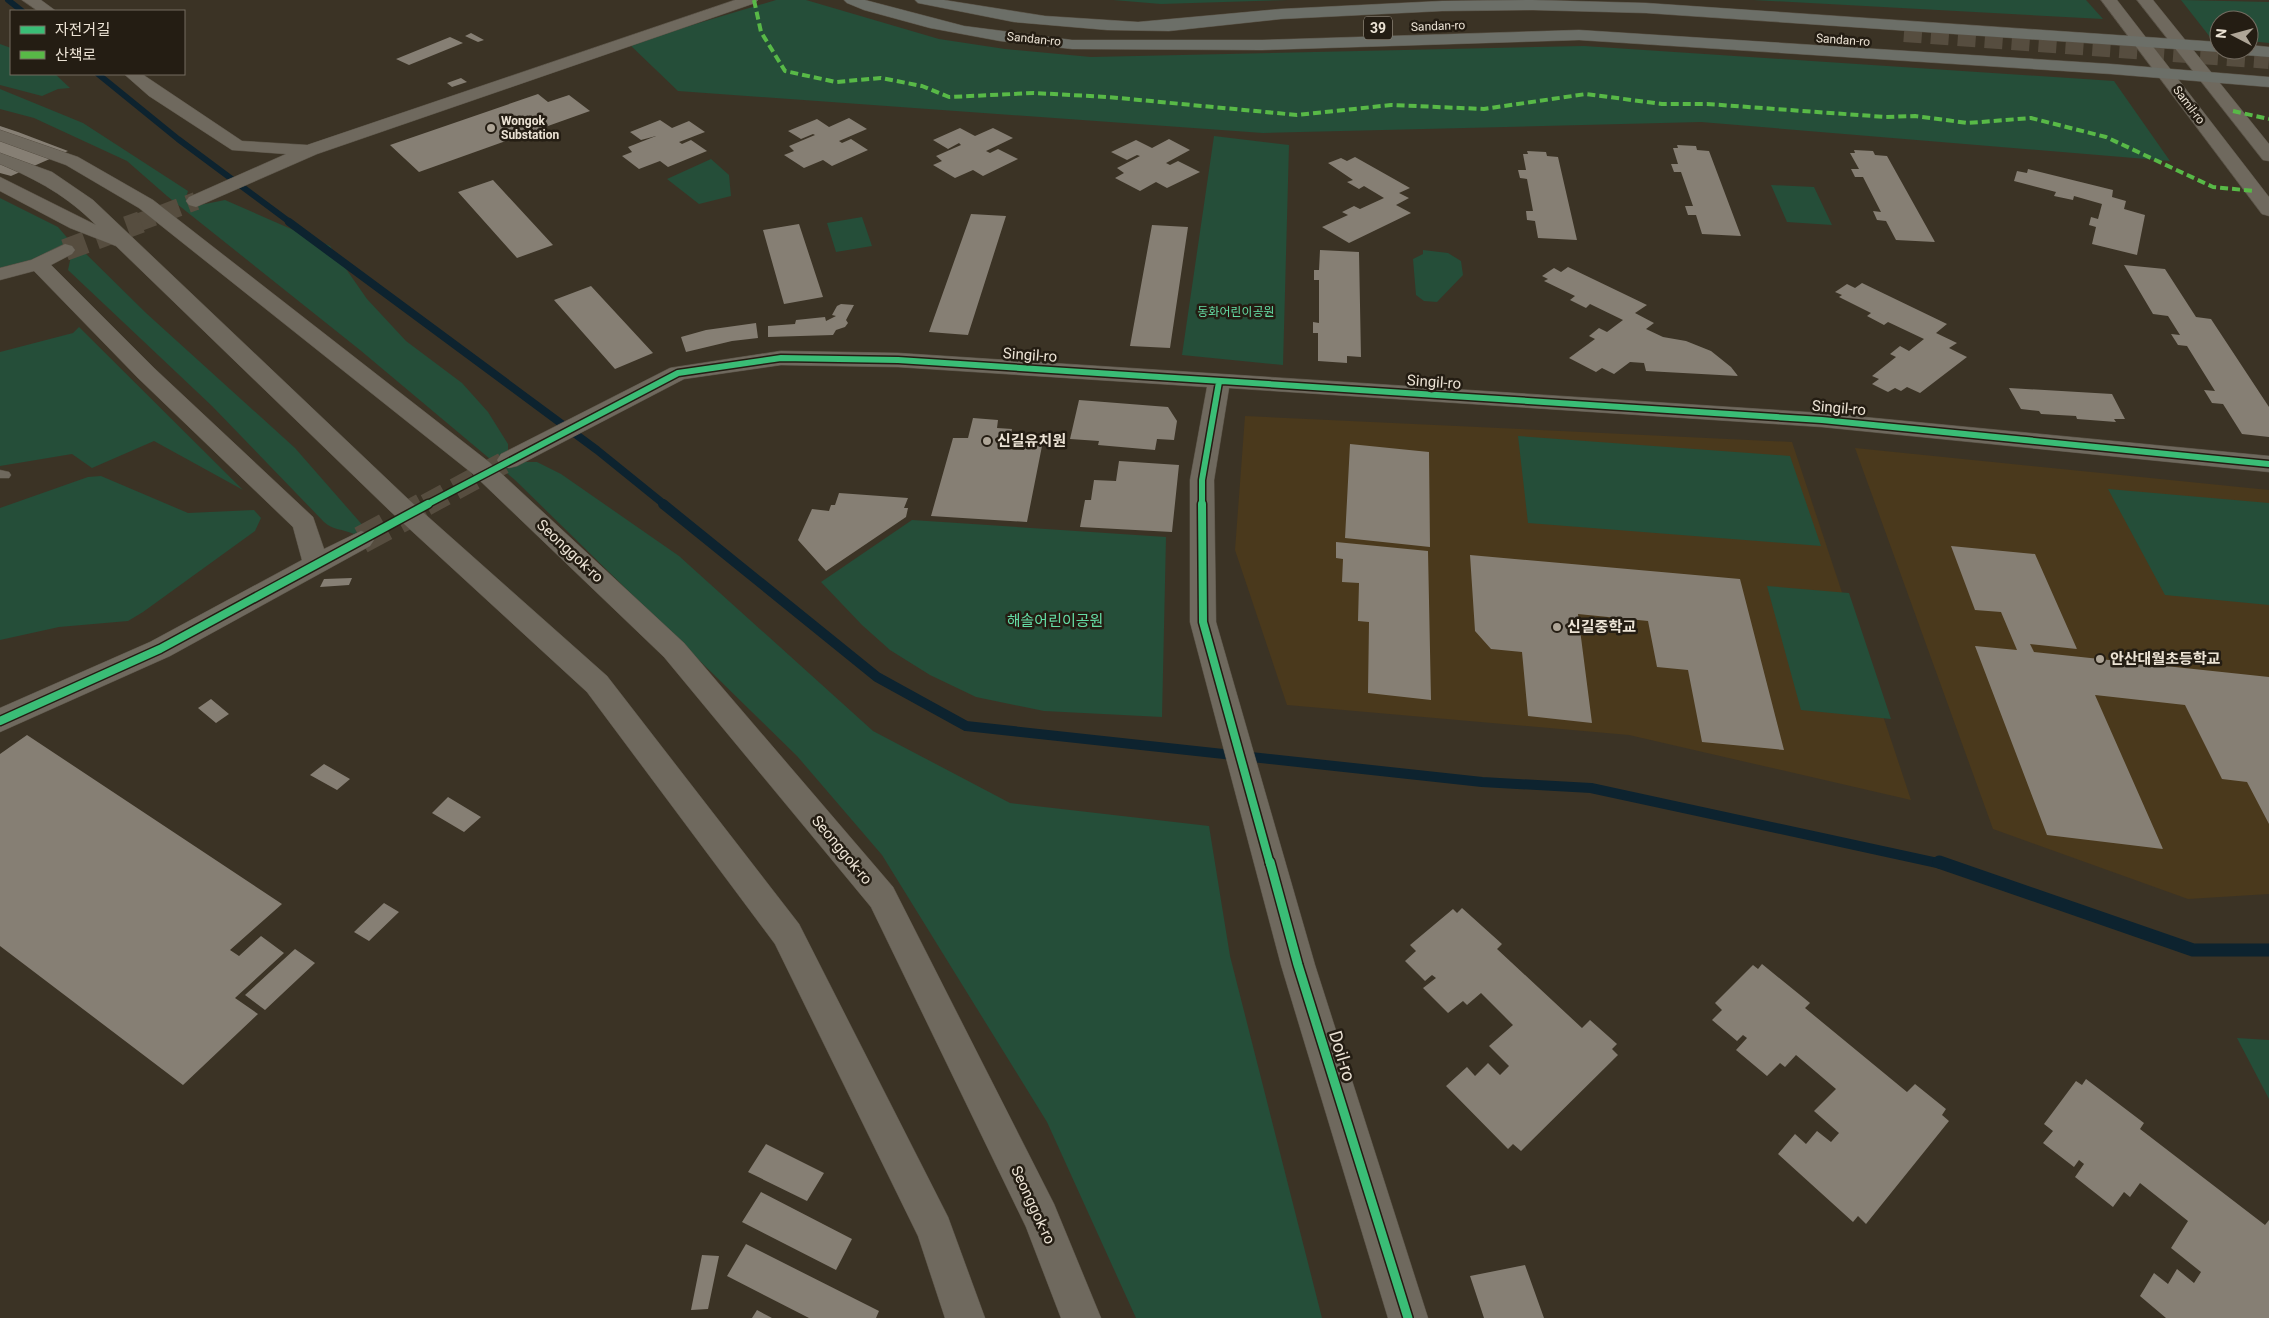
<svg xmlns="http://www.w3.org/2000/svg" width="2269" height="1318" viewBox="0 0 2269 1318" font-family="Roboto,'Noto Sans KR',sans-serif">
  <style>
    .built { fill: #4a391c }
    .green { fill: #254e39 }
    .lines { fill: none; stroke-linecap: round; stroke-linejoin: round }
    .stream-far3 { stroke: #0d232f; stroke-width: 6 }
    .stream-far2 { stroke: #0d232f; stroke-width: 8 }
    .stream-far1 { stroke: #0d232f; stroke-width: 10 }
    .stream { stroke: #0d232f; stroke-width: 13 }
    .building { fill: #867f74 }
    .street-tunnel-far2 { stroke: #564d3f; stroke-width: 18; stroke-dasharray: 18 9; stroke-linecap: butt }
    .street-tunnel-far1 { stroke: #564d3f; stroke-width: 22; stroke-dasharray: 22 11; stroke-linecap: butt }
    .street-tunnel { stroke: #564d3f; stroke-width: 28; stroke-dasharray: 28 14; stroke-linecap: butt }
    .primary-tunnel { stroke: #564d3f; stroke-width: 18; stroke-dasharray: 18 9; stroke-linecap: butt }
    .lane-casing { stroke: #595246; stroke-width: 1 }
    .street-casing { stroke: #595246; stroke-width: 1 }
    .secondary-casing { stroke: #595246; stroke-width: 1 }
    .primary-casing { stroke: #595246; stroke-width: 1 }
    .lane { fill: #6f695e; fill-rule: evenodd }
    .street { fill: #6f695e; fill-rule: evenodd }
    .secondary { fill: #6f695e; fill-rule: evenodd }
    .primary { fill: #6c6f68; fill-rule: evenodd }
    .quiet { stroke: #58b947; stroke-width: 4; stroke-dasharray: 8 4; stroke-linecap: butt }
    .cycleway-far2-casing { stroke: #241d13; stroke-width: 9 }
    .cycleway-far1-casing { stroke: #241d13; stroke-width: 11 }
    .cycleway-casing { stroke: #241d13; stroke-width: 12 }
    .cycleway-far2 { stroke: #3abd76; stroke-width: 6 }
    .cycleway-far1 { stroke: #3abd76; stroke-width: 8 }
    .cycleway { stroke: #3abd76; stroke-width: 9 }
    .poi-dot { fill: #aea597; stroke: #241d13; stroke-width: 2 }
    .labels { text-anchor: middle; stroke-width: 5; stroke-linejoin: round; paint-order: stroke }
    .far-street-label { font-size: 12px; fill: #ece3d5; stroke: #241d13 }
    .far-poi-label { font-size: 12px; font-weight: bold; fill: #ece3d5; stroke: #241d13; text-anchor: start }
    .far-park-label { font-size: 12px; fill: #65dea6; stroke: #241d13 }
    .shield { fill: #241d13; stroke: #b0a89b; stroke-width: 1 }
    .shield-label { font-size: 14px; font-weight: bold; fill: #ece3d5 }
    .street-label { font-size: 15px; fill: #ece3d5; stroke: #241d13 }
    .poi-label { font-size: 15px; font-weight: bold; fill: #ece3d5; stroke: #241d13; text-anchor: start }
    .park-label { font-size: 15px; fill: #65dea6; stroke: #241d13 }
    .near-street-label { font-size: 18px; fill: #ece3d5; stroke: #241d13 }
  </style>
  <rect width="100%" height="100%" fill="#3b3325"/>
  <path class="built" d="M1245,416L1792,442L1911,800L1629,735L1287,705L1235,550Z
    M1855,448L2269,490V894L2188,899L1993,829Z"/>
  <path class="green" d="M776,0H806L939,39L1005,49L1091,57L1584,46L2114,81L2170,161L1701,122L1263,133L678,91L629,44Z
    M1113,0H1288L1161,4Z
    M1753,0H2086L2103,19Z
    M2181,0L2269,2V43L2249,41V20H2219V37H2210Z
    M0,44L11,48V74H55L70,88L58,89L42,96L0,85Z
    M0,89L83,123L188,191L186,197L200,205L225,200L330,246L367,299L406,341L462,383L488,412L508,444V454L518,462H537L561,474L679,556L873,731L1010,803L1209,826L1230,956L1322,1318H1136L1047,1122L882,855L797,756L515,480L360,350L167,196L127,161L34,118L0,109Z
    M1214,136L1289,145L1283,365L1182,355Z
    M711,159L729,175L731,196L699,204L667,179Z
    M1771,185L1814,187L1832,225L1787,222Z
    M0,198L58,227L70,241L36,259L0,268Z
    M862,217L872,246L836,252L827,223Z
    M81,249L146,313L295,448L365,528L354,534C343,529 332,530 324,522L212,406L68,270L71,256Z
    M1423,250L1448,253L1461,261L1463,275L1437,302L1424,301L1416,295L1413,259L1423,254Z
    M79,327L243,490L154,441L92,468L72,454L0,466V352L73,333Z
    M1518,436L1790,456L1821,546L1528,523Z
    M101,476L188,513L254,510L261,518L255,531L143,612L128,621L59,627L0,640V508L88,477Z
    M2108,489L2269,503V605L2165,595Z
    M912,520L1166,537L1162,717L1044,711L976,697L930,675L890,650L862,625L821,582Z
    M1767,586L1849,593L1891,719L1801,710Z
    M2237,1038L2269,1040V1099Z"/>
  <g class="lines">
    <path class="stream-far3" d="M8,0L22,11
      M98,74L178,139L291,223"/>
    <path class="stream-far2" d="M289,222L597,450L665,505"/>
    <path class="stream-far1" d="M663,504L877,677L966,726L1482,782L1591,788L1942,864"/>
    <path class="stream" d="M1939,862L2193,950H2269"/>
  </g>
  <path class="building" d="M471,33L484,40L478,42L465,36Z
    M450,37L463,43L409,65L396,59Z
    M461,78L467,82L452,87L447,83Z
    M538,94L548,102L569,95L590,111L419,172L390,145Z
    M849,118L867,129L839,141L842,143L851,139L868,150L832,166L823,160L804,168L784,155L794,151L789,146L815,135L813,134L801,139L788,131L817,119L829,127Z
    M660,120L672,128L689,121L705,132L679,142L682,144L691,140L707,151L668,167L660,161L639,169L622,156L632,152L628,147L656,136L641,140L630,132Z
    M0,126L18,132L68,151L11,176L0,173Z
    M960,128L975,136L993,128L1013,138L986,151L990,153L998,149L1018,159L983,176L973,170L955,178L933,165L942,161L936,156L961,145L959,143L948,149L933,140Z
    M1169,139L1190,150L1166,163L1170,165L1178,161L1200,172L1167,188L1156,182L1140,191L1115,178L1124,173L1117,168L1140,156L1137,155L1127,160L1111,152L1136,140L1152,148Z
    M1677,145L1696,146L1697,150L1709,151L1741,236L1702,234L1696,215H1688L1685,206H1693L1681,172H1674L1671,164H1678L1673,148H1678Z
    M1854,150L1873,151L1875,155L1887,156L1935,242L1896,240L1886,221L1877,220L1873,211L1881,212L1863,177H1855L1851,169H1859L1850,153H1855Z
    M1527,151L1546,152L1547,156L1558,157L1577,240L1538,238L1535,221L1527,220L1526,211H1533L1527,179L1520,178L1518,170H1526L1523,154H1528Z
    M1355,157L1410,188L1399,193L1409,198L1396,205L1411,213L1349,243L1322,227L1348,215L1342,212L1354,206L1360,209L1384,198L1364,186L1359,189L1347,182L1353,180L1328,163L1341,158L1347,161Z
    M2028,169L2113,190L2112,197L2126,201L2124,209L2145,215L2137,255L2092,244L2096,227L2089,225L2091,217L2098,219L2102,204L2074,196L2073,200L2054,196L2056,192L2014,181L2017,171L2027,173Z
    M493,180L553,245L517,258L458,192Z
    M971,214L1006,216L968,335L929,332Z
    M799,224L823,297L784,304L763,230Z
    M1152,225L1188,227L1170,348L1130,346Z
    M1320,250L1359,252L1361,357L1347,356V363L1318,361V333H1313V322L1319,323V280H1314V270H1319Z
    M2124,265L2165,269L2196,317L2211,319L2269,407V437L2242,434L2223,404L2212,403L2204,390L2215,391L2187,346L2178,345L2171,334L2180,335L2168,316L2153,314Z
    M1568,267L1647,305L1635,313L1654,323L1646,329L1663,337L1686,341L1711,351L1731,367L1738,376L1646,371L1644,363L1630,362L1614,374L1602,368L1596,372L1569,358L1595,339L1589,336L1599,328L1607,332L1623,320L1590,304L1586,308L1570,300L1575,296L1544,281L1548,279L1542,276L1554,268L1561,272Z
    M1862,283L1947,324L1936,333L1957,343L1949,348L1967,357L1920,393L1907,387L1901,391L1895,388L1888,392L1872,384L1879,379L1872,376L1896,357L1890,354L1900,346L1909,351L1924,339L1888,322L1884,325L1867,316L1871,313L1839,297L1842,295L1835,292L1847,284L1855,288Z
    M591,286L653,353L615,369L554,300Z
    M841,304L854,305L846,320L848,323L845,327L836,330L833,335L768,337V326L795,324L796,320L825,317L826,321L836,316L832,315L837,306Z
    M756,323L758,338L732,341L686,352L681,337L706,330Z
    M2009,388L2112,394L2125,419H2114L2116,422L2077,419L2076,416L2041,414L2039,411L2021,409Z
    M1079,400L1168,407L1177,421L1174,440L1157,439L1155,450L1098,445L1099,441L1070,439Z
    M973,418L998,420L997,428L1012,429L1008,449L1024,450L1025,445L1042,446L1027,522L931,516L953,438H968Z
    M1350,444L1429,452L1430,547L1345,538Z
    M1119,461L1179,465L1172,532L1080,527L1085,500H1091L1094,480L1116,481Z
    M839,493L908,498L904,508H908L906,517L826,571L798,540L812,509L829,511L831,505H835Z
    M1336,542L1428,551L1431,700L1368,693L1369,622L1358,621L1359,583L1342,582L1343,559L1336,558Z
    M1951,546L2035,554L2077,649L2030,644L2034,652L2269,677V824L2247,782L2222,779L2185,705L2095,695L2163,849L2047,835L1975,646L2017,650L2001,612L1975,610Z
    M1470,555L1740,579L1784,750L1702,742L1688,670L1657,667L1648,621L1578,614L1592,723L1528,716L1522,652L1491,649L1475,631Z
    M352,578L349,585L320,587L324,579Z
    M211,699L229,714L216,723L198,708Z
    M27,735L282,904L230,950L239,956L261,936L284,953L235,998L258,1014L183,1085L0,946V754Z
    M324,764L350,779L337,790L310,775Z
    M448,797L481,817L464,832L432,813Z
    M384,903L399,912L369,941L354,932Z
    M1462,908L1502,944L1497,949L1582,1028L1590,1020L1617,1044L1612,1049L1618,1055L1521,1151L1513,1144L1508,1149L1446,1086L1467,1067L1475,1076L1488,1063L1500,1075L1509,1066L1489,1046L1513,1025L1481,993L1467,1005L1463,1001L1448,1013L1423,988L1436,978L1432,975L1425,981L1405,961L1416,951L1410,945L1453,909L1457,913Z
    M295,949L315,963L265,1010L245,995Z
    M1762,964L1810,1003L1805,1008L1907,1092L1915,1084L1946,1109L1942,1115L1949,1121L1866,1224L1858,1216L1853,1222L1778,1154L1795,1134L1806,1144L1817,1131L1831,1142L1839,1133L1814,1111L1836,1089L1796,1055L1785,1067L1780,1063L1767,1076L1736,1050L1747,1038L1743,1035L1737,1041L1712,1020L1722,1010L1715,1003L1753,965L1758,969Z
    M2086,1079L2144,1123L2140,1129L2265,1225L2269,1220V1318H2166L2140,1296L2154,1273L2168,1284L2177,1269L2194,1283L2201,1272L2171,1248L2188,1221L2140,1183L2130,1197L2124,1192L2113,1207L2075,1177L2084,1164L2079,1160L2074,1167L2043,1143L2053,1131L2044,1124L2076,1081L2082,1085Z
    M766,1144L824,1173L807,1201L748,1172Z
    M761,1192L852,1239L836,1270L742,1222Z
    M746,1244L879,1311L876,1318H809L727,1276Z
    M702,1255L719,1256L708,1309L691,1310Z
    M1525,1265L1544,1318H1484L1470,1276Z
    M757,1310L772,1318H752Z"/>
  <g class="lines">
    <path class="street-tunnel-far2" d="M137,223L196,201"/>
    <path class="street-tunnel-far1" d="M65,250L141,222
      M426,505L509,460"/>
    <path class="street-tunnel" d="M361,540L428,504"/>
    <path class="primary-tunnel" d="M1904,33L2269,60"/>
    <defs>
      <path id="lane" d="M0,470L9,472L11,475L9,478H0Z"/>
      <path id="street" d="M22,0H41L56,11H38Z
        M735,0H758L755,3L317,154L196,207L189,205L186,201L189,197L286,154L232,150L149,96L124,74H142L242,141L307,145Z
        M65,244L72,246L75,250L72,254L51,265L154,368L313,517L324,549L361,531L370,534L374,540L370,546L170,656L0,732V708L150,642L302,560L293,527L138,378L34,271L0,280V268L31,260Z
        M781,351L898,353L1822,413L2269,456V472L1822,427L1229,388L1214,480L1216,622L1315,965L1428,1318H1388L1281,965L1190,622V480L1207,387L898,367L781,365L684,379L517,466L509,468L501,466L497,460L501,454L670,368Z"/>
      <path id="secondary" d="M2101,0H2117L2269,197V216L2262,214Z
        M2137,0H2153L2269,144V161L2263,160Z
        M0,130L78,157L153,200L489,462L684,643L893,887L1054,1204L1101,1318H1061L1026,1227L871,907L664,657L473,474L139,208L66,165L0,141Z
        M0,153L52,172L93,200L408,499L607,676L799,924L948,1217L985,1318H945L918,1236L775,944L587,692L390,511L116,246L70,228L0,191V177L96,225C67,196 38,180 0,164Z"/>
      <path id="primary" d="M844,0H865L964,26L1072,40H1262L1579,30L2111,64L2269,77V87L2111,74L1579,40L1262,50L1072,49L1000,41L930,28L864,10L847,3Z
        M915,0H944L1045,16L1138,22L1281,9L1442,1L1533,0L1646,3L2219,42V50H2225L2219,52L1646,13L1533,10L1442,11L1281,19L1169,31L1107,30L1014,22L918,3Z
        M2249,45L2269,47V57L2245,55L2237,50H2249Z"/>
    </defs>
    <use href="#lane" class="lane-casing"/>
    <use href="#street" class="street-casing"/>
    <use href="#secondary" class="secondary-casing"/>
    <use href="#primary" class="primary-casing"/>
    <use href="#lane" class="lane"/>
    <use href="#street" class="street"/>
    <use href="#secondary" class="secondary"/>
    <use href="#primary" class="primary"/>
    <path class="quiet" d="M754,0L761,32L785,71L836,82L881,78L922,86L949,97L1034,93L1108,97L1297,115L1391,105L1484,109L1586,94L1662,104H1707L1886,117L1915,116L1968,123L2031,118L2106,137L2213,187L2254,191
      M2233,111L2269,119"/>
    <defs>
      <path id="cycleway-far2" d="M426,505L678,373L781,358L898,360L1822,420L2269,464
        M1202,505V480L1219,382"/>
      <path id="cycleway-far1" d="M1202,504L1203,622L1270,864
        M0,721L160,649L428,504"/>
      <path id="cycleway" d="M1270,862L1298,965L1408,1318"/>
    </defs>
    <use href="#cycleway-far2" class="cycleway-far2-casing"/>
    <use href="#cycleway-far1" class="cycleway-far1-casing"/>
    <use href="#cycleway" class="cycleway-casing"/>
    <use href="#cycleway-far2" class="cycleway-far2"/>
    <use href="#cycleway-far1" class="cycleway-far1"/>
    <use href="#cycleway" class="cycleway"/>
  </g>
  <g class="poi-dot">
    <circle cx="491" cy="128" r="5"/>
    <circle cx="987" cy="441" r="5"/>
    <circle cx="1557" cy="627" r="5"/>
    <circle cx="2100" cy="659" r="5"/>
  </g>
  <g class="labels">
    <g class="far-street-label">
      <text transform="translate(1438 26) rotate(-2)" y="4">Sandan-ro</text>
      <text transform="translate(1034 39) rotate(6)" y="4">Sandan-ro</text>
      <text transform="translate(1843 40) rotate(4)" y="4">Sandan-ro</text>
      <text transform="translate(2189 105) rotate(53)" y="4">Samil-ro</text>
    </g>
    <g class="far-poi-label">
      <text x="501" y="125">Wongok<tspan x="501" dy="14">Substation</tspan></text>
    </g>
    <g class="far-park-label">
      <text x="1236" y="316">동화어린이공원</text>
    </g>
    <rect class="shield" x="1364" y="16.5" width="28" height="23" rx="4"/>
    <g class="shield-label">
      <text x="1378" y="33">39</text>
    </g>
    <g class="street-label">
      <text transform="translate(1030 355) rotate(4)" y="5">Singil-ro</text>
      <text transform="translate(1434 382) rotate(4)" y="5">Singil-ro</text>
      <text transform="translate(1839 408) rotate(5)" y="5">Singil-ro</text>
      <text transform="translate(570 551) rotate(43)" y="5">Seonggok-ro</text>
      <text transform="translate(842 850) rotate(50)" y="5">Seonggok-ro</text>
      <text transform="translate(1033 1205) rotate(65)" y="5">Seonggok-ro</text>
    </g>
    <g class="poi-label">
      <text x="997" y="446">신길유치원</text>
      <text x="1567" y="632">신길중학교</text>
      <text x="2110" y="664">안산대월초등학교</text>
    </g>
    <g class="park-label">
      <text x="1055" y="626">해솔어린이공원</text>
    </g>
    <g class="near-street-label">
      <text transform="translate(1342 1056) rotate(73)" y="6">Doil-ro</text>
    </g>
  </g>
  <rect x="10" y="10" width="175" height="65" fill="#241d13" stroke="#746c61"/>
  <rect x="20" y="26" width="25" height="8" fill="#3abd76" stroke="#746c61"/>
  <text x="55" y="35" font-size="15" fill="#ece3d5">자전거길</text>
  <rect x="20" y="51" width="25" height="8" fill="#58b947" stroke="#746c61"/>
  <text x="55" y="60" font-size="15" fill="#ece3d5">산책로</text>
  <g transform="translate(2234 35) rotate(276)"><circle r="24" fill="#241d13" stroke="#746c61"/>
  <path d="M0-4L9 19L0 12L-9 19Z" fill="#aea597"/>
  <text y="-8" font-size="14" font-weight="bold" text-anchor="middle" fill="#ece3d5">N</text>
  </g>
</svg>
